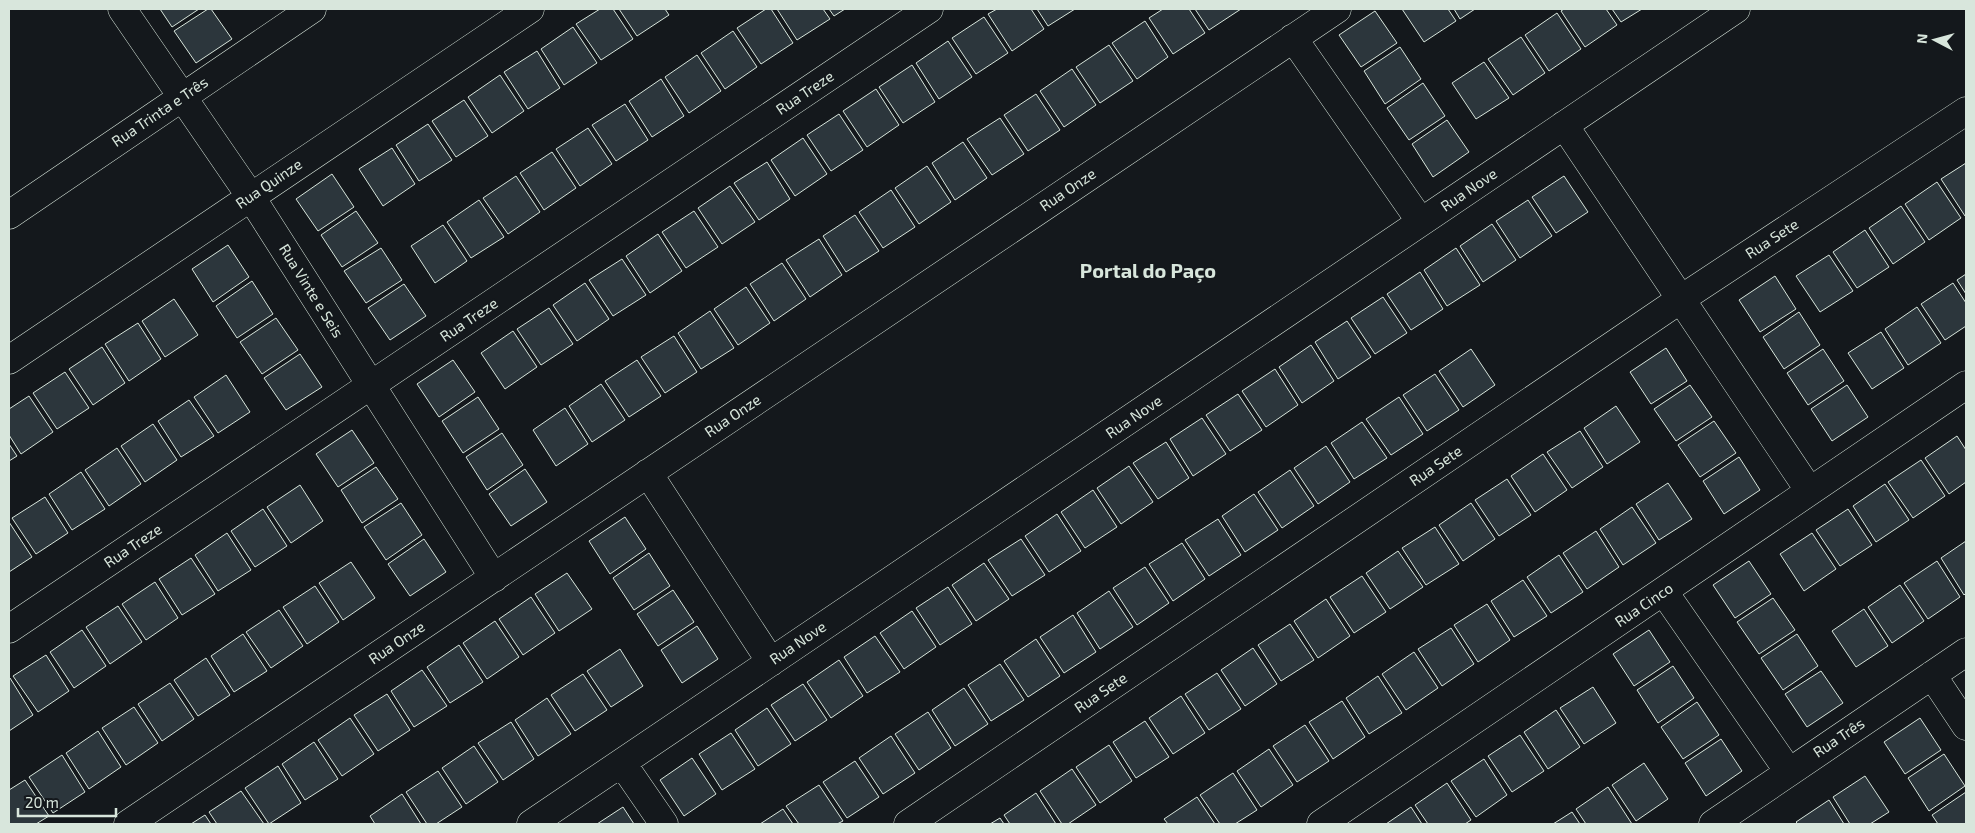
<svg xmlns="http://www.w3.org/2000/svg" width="1975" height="833" viewBox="0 0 1975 833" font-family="'Exo 2',sans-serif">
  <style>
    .building { fill: #2c363c; stroke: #d8e6dc }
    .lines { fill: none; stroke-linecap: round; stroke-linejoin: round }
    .street-casing { stroke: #d8e6dc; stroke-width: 29 }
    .street { stroke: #14181c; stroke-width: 28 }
    .labels { text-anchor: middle; stroke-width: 4; stroke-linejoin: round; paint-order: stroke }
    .street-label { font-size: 15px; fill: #d8e6dc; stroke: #14181c }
    .district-label { font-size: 20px; font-weight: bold; fill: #d8e6dc; stroke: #14181c }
  </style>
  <rect width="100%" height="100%" fill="#14181c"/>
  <path class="building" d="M160,9H199L172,27Z
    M208,9H211L232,39L196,63L174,31Z
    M600,9H613L633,39L601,60L576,24Z
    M619,9H665L669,15L637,36Z
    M766,9H771L793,43L761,64L737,28Z
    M777,9H823L830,19L797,40Z
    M829,9H845L834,16Z
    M997,9H1031L1044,29L1012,51L988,14Z
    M1037,9H1075L1048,26Z
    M1163,9H1189L1205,33L1173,54L1149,18Z
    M1195,9H1241L1209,30Z
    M1402,9H1448L1456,21L1424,42Z
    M1454,9H1475L1460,19Z
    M1564,9H1606L1617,25L1585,47L1561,11Z
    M1612,9H1642L1621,22Z
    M1375,11L1397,43L1361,67L1339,35Z
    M1557,13L1581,49L1549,71L1525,35Z
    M984,17L1008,53L976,74L952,38Z
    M1145,21L1168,57L1137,79L1112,43Z
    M573,27L597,63L564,85L541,49Z
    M733,31L757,67L725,89L701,53Z
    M1521,37L1545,73L1513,95L1488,59Z
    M948,41L972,77L939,99L916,63Z
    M1109,45L1133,81L1100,103L1076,67Z
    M1400,47L1421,79L1385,104L1364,71Z
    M537,51L560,88L528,109L504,72Z
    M697,55L721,91L689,113L665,77Z
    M1484,62L1509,98L1476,119L1452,83Z
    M912,65L935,102L903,123L879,87Z
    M1072,69L1096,105L1064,127L1040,91Z
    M500,75L524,111L492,133L468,97Z
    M661,79L684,116L652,137L629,101Z
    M1423,83L1445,116L1409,140L1387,108Z
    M876,89L899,125L867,147L843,111Z
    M1036,94L1060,130L1028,151L1004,115Z
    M464,100L488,136L456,157L432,121Z
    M625,104L648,140L616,161L592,125Z
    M839,114L863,150L831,171L807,135Z
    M1000,118L1024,154L992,175L967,139Z
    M1447,120L1469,152L1433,177L1412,144Z
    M428,124L452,160L419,181L396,145Z
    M588,128L612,164L580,186L556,149Z
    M803,138L827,174L795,196L771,160Z
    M963,142L987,178L955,200L932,163Z
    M392,148L415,184L383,206L359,169Z
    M552,152L576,188L544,210L520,173Z
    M767,162L790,199L759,220L734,183Z
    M1966,163V215L1965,216L1941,179Z
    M927,166L951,202L919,224L895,188Z
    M332,174L354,207L318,231L296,199Z
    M516,176L540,212L508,234L483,198Z
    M1564,176L1588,212L1556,233L1532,197Z
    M1937,182L1961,218L1929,240L1905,204Z
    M730,186L755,222L722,244L698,208Z
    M891,190L915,227L883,248L859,212Z
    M479,200L504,237L471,258L447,222Z
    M1528,200L1552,236L1520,258L1496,221Z
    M1901,206L1925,242L1893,264L1869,228Z
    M356,211L378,243L342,267L321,235Z
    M694,211L718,247L686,268L662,232Z
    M855,215L879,251L846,272L823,236Z
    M1492,224L1516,260L1483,282L1460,246Z
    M443,225L467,261L435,283L411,246Z
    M1865,230L1889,267L1857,288L1833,252Z
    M658,234L682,271L650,293L626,256Z
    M819,239L842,275L810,297L786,260Z
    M228,245L249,277L213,302L192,269Z
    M381,248L402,280L366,303L344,271Z
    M1456,248L1480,285L1447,306L1424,270Z
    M1829,255L1853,291L1820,312L1796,276Z
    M622,259L646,295L613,316L589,280Z
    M782,263L806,299L774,321L750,284Z
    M1420,272L1443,309L1411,330L1387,294Z
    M1966,274V294L1957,280Z
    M1775,276L1796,309L1760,332L1739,300Z
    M252,281L273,314L237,338L216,306Z
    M585,283L609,319L577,341L553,305Z
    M1953,283L1966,303V326L1945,340L1921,304Z
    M404,284L426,316L390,340L368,308Z
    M746,287L770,323L738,345L714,309Z
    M1383,297L1407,333L1375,354L1351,318Z
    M174,299L198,335L165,357L142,321Z
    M1917,307L1941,343L1908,365L1885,329Z
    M549,308L573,344L541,365L517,329Z
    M710,311L734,348L701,369L678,333Z
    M1799,312L1820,345L1784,369L1763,337Z
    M276,318L298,350L262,374L240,342Z
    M1347,321L1371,357L1338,379L1315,342Z
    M138,323L161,359L129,381L105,344Z
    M513,331L537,367L505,389L481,353Z
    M1881,332L1904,368L1872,389L1848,353Z
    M674,336L697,372L665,393L641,357Z
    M1311,345L1334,381L1302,403L1279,367Z
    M102,347L125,383L93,405L69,369Z
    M1666,348L1687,381L1651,404L1630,372Z
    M1471,349L1495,385L1463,407L1439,371Z
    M1823,349L1844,381L1808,405L1787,373Z
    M300,354L322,387L286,410L264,378Z
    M453,360L475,392L439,417L417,384Z
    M637,360L661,396L629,417L605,381Z
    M1275,369L1298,405L1266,427L1242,391Z
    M65,372L89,408L57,429L33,393Z
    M1435,374L1459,410L1427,431L1403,395Z
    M226,375L250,412L218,433L194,397Z
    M601,384L625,420L592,442L569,406Z
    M1690,385L1712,417L1676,441L1654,409Z
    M1847,385L1868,417L1832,441L1811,409Z
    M1238,394L1262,430L1230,451L1206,415Z
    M29,396L53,432L21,454L9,435V409Z
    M478,397L499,429L463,453L442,421Z
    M1399,397L1423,434L1391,455L1366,419Z
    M189,400L214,436L181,457L158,421Z
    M1616,406L1640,442L1607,464L1584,428Z
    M565,408L588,444L556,466L533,430Z
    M1202,418L1226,454L1193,476L1170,439Z
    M1714,421L1736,453L1700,477L1678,445Z
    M1362,422L1387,458L1354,479L1331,443Z
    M153,424L177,460L145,482L121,446Z
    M352,430L374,463L338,487L316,454Z
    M1580,431L1603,467L1572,488L1547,452Z
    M502,433L523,465L487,490L466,457Z
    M1957,436L1966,450V482L1949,494L1925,458Z
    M1166,442L1189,478L1158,499L1133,463Z
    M9,444L17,456L9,461Z
    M1326,446L1350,482L1318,504L1294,468Z
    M117,448L141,484L109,506L85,470Z
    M1543,454L1567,490L1535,512L1511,476Z
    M1739,457L1760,490L1724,514L1703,481Z
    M1921,460L1945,496L1913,518L1888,482Z
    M1129,466L1153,502L1121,524L1097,488Z
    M376,467L398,499L362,523L341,490Z
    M525,469L547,502L511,526L489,494Z
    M1290,470L1314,506L1282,528L1258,492Z
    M81,472L105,509L72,530L49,494Z
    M1507,479L1531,515L1499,536L1475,500Z
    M1668,483L1692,519L1659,540L1636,504Z
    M1885,484L1909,520L1876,542L1853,506Z
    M300,485L323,521L291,543L267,507Z
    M1093,490L1117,527L1085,548L1061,512Z
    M1254,494L1278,530L1245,552L1222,516Z
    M45,497L68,533L36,554L12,518Z
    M401,503L422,535L386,560L364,527Z
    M1471,503L1495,539L1463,561L1439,525Z
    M1632,507L1656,543L1623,565L1600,529Z
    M263,509L287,546L255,567L231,531Z
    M1848,509L1872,545L1840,566L1816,530Z
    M1057,514L1081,551L1049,572L1025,536Z
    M625,517L646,549L610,574L589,541Z
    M1218,519L1241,555L1209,576L1185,540Z
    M9,522L32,557L9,572Z
    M1435,527L1459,564L1426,585L1402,548Z
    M1596,531L1619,567L1587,589L1563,553Z
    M227,533L251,570L218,591L195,555Z
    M1812,533L1836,569L1804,591L1780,554Z
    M424,539L446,572L410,596L388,564Z
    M1021,539L1045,575L1012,596L988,560Z
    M1966,541V593L1964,595L1941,558Z
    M1182,543L1205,579L1173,601L1149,564Z
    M1398,551L1423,587L1390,609L1366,573Z
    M649,553L670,586L634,610L613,578Z
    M1559,555L1583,592L1551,613L1527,577Z
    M191,558L215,594L182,615L159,579Z
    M1749,561L1771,594L1735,618L1713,585Z
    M1937,561L1960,597L1928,619L1904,583Z
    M351,562L375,598L343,620L319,583Z
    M984,563L1009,599L976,621L952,585Z
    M1145,567L1169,603L1137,625L1113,588Z
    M567,573L592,609L559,631L535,594Z
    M1362,576L1386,612L1354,633L1330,597Z
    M1523,580L1547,616L1514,637L1491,601Z
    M155,582L178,618L146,640L122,604Z
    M1900,585L1924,621L1892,643L1868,607Z
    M315,586L339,622L307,644L283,607Z
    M948,587L972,624L940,645L916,608Z
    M673,590L694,622L658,646L637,614Z
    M1109,591L1133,627L1100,649L1077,613Z
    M531,597L555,633L523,655L499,619Z
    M1773,598L1795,630L1759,654L1737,622Z
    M1326,599L1350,636L1318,658L1294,621Z
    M1487,604L1510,640L1478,662L1454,625Z
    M118,606L142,642L110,664L86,627Z
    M1864,609L1888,646L1856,667L1832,631Z
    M279,610L303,646L271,668L246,632Z
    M912,611L936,647L904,669L880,633Z
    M1073,615L1096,652L1064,673L1040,637Z
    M495,621L519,657L487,679L463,643Z
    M1290,624L1314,660L1281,681L1258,645Z
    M697,626L718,659L682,683L661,650Z
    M1451,628L1474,664L1442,686L1418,649Z
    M82,630L106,666L74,688L50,652Z
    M1649,630L1670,662L1634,686L1613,654Z
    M243,634L267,671L234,692L211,656Z
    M1797,634L1818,666L1783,690L1761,658Z
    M875,636L900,672L867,693L844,657Z
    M1036,639L1060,676L1028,697L1004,661Z
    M459,645L483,682L450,703L427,667Z
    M1253,648L1277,684L1245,706L1221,670Z
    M620,649L643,686L611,707L587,671Z
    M1414,652L1438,688L1406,710L1382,674Z
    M46,655L69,691L38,712L13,676Z
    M206,658L230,695L198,716L174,680Z
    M839,660L863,696L831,718L807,682Z
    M1000,664L1024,700L991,721L968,685Z
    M1673,666L1694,698L1658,723L1637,690Z
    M422,670L447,706L414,727L391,691Z
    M1821,671L1843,703L1807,727L1785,694Z
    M1217,673L1241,709L1209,730L1185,694Z
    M583,674L607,710L575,731L551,695Z
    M1378,676L1402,713L1369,734L1346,698Z
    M10,678L33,715L9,731V679Z
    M170,683L194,719L162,741L138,704Z
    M803,684L827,720L795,741L771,705Z
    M1593,687L1616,723L1584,744L1560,708Z
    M964,688L988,724L955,746L932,710Z
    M387,694L410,730L378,751L354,715Z
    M1181,696L1205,733L1173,754L1149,718Z
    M547,698L571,734L538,756L515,720Z
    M1342,701L1365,737L1333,759L1309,722Z
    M1697,702L1719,735L1683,759L1661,727Z
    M134,707L158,743L126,765L102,728Z
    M767,708L791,744L758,766L735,730Z
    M1556,710L1580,747L1548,769L1524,732Z
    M928,712L951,748L919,770L895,734Z
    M350,718L374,754L342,776L318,740Z
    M1920,718L1941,750L1905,774L1884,742Z
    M1145,721L1169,757L1136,778L1113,742Z
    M511,722L534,759L503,780L478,743Z
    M1305,725L1329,761L1297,782L1273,746Z
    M98,731L121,767L89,789L66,753Z
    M731,733L755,769L722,790L699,754Z
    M1520,735L1544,771L1512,792L1488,756Z
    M891,736L915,773L883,794L859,758Z
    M1721,739L1742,771L1706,796L1685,763Z
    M314,742L338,779L305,800L282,764Z
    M1109,745L1132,781L1100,803L1076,767Z
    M474,746L498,782L466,804L442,768Z
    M1269,749L1293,785L1261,807L1237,771Z
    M1944,754L1965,786L1929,811L1908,778Z
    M62,755L85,792L53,813L29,777Z
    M692,758L716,794L684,816L660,780Z
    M1484,759L1507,795L1476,817L1451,781Z
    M855,761L879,797L847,818L823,782Z
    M1644,763L1668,799L1636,821L1612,785Z
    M278,766L301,803L269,824L245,788Z
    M1072,769L1096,805L1068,824H1062L1040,791Z
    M438,771L462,807L436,824H427L406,792Z
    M1233,773L1257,810L1235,824H1220L1200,795Z
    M1865,776L1889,812L1870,824H1850L1833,797Z
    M25,780L49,816L36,824H9V790Z
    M1447,783L1471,820L1465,824H1428L1415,805Z
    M819,785L843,821L837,824H799L786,806Z
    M1608,787L1632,824H1586L1576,809Z
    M241,791L264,824H217L209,812Z
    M1966,792V824H1938L1932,815Z
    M1036,793L1056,824H1010L1004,815Z
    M402,794L421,824H375L370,816Z
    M1197,797L1215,824H1168L1164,819Z
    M1829,800L1844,824H1798L1796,822Z
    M623,807L634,824H597Z
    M1411,807L1422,824H1386Z
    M783,809L793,824H760Z
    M1572,812L1580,824H1553Z
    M205,815L211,824H191Z
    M1000,818L1004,824H990Z"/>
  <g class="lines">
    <defs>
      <path id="street" d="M122,9L251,197L494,578
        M1293,38L1421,222
        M1564,125L1809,490
        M9,215L312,9
        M9,360L530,9
        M648,473L771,662
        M1664,592L1789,772
        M9,629L929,9
        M1932,675L1966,726
        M622,763L664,824
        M128,824L1337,9
        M531,824L1736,9
        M908,824L1681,299L1966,111
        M1321,824L1966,385
        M1713,824L1966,652"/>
    </defs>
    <use href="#street" class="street-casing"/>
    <use href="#street" class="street"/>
  </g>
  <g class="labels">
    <g class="street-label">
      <text transform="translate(805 93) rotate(-34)" y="5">Rua Treze</text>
      <text transform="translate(160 112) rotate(-34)" y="5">Rua Trinta e Três</text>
      <text transform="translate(269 184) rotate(-34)" y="5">Rua Quinze</text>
      <text transform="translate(1068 190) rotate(-34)" y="5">Rua Onze</text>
      <text transform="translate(1469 190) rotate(-34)" y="5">Rua Nove</text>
      <text transform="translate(1772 239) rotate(-33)" y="5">Rua Sete</text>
      <text transform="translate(311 291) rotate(58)" y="5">Rua Vinte e Seis</text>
      <text transform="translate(469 320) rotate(-34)" y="5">Rua Treze</text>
      <text transform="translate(733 416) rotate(-34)" y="5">Rua Onze</text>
      <text transform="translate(1134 417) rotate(-34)" y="5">Rua Nove</text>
      <text transform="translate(1436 466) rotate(-34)" y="5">Rua Sete</text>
      <text transform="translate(133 546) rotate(-34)" y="5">Rua Treze</text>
      <text transform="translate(1644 605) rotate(-34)" y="5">Rua Cinco</text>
      <text transform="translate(397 643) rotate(-34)" y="5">Rua Onze</text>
      <text transform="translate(798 643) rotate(-34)" y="5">Rua Nove</text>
      <text transform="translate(1101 693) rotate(-34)" y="5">Rua Sete</text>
      <text transform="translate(1839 738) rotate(-34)" y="5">Rua Três</text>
    </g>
    <g class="district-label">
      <text x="1148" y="278">Portal do Paço</text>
    </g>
  </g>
  <rect width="1975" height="833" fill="none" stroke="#d8e6dc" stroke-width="20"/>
  <g transform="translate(1935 40) rotate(276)" stroke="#14181c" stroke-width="4" paint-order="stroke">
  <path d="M0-4L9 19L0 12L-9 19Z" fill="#d8e6dc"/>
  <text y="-8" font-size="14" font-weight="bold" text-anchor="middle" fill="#d8e6dc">N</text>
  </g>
  <path d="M18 808v8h98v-8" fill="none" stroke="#d8e6dc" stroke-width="2.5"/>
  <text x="25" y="808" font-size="15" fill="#d8e6dc" stroke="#14181c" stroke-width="4" paint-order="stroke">20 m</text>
</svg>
